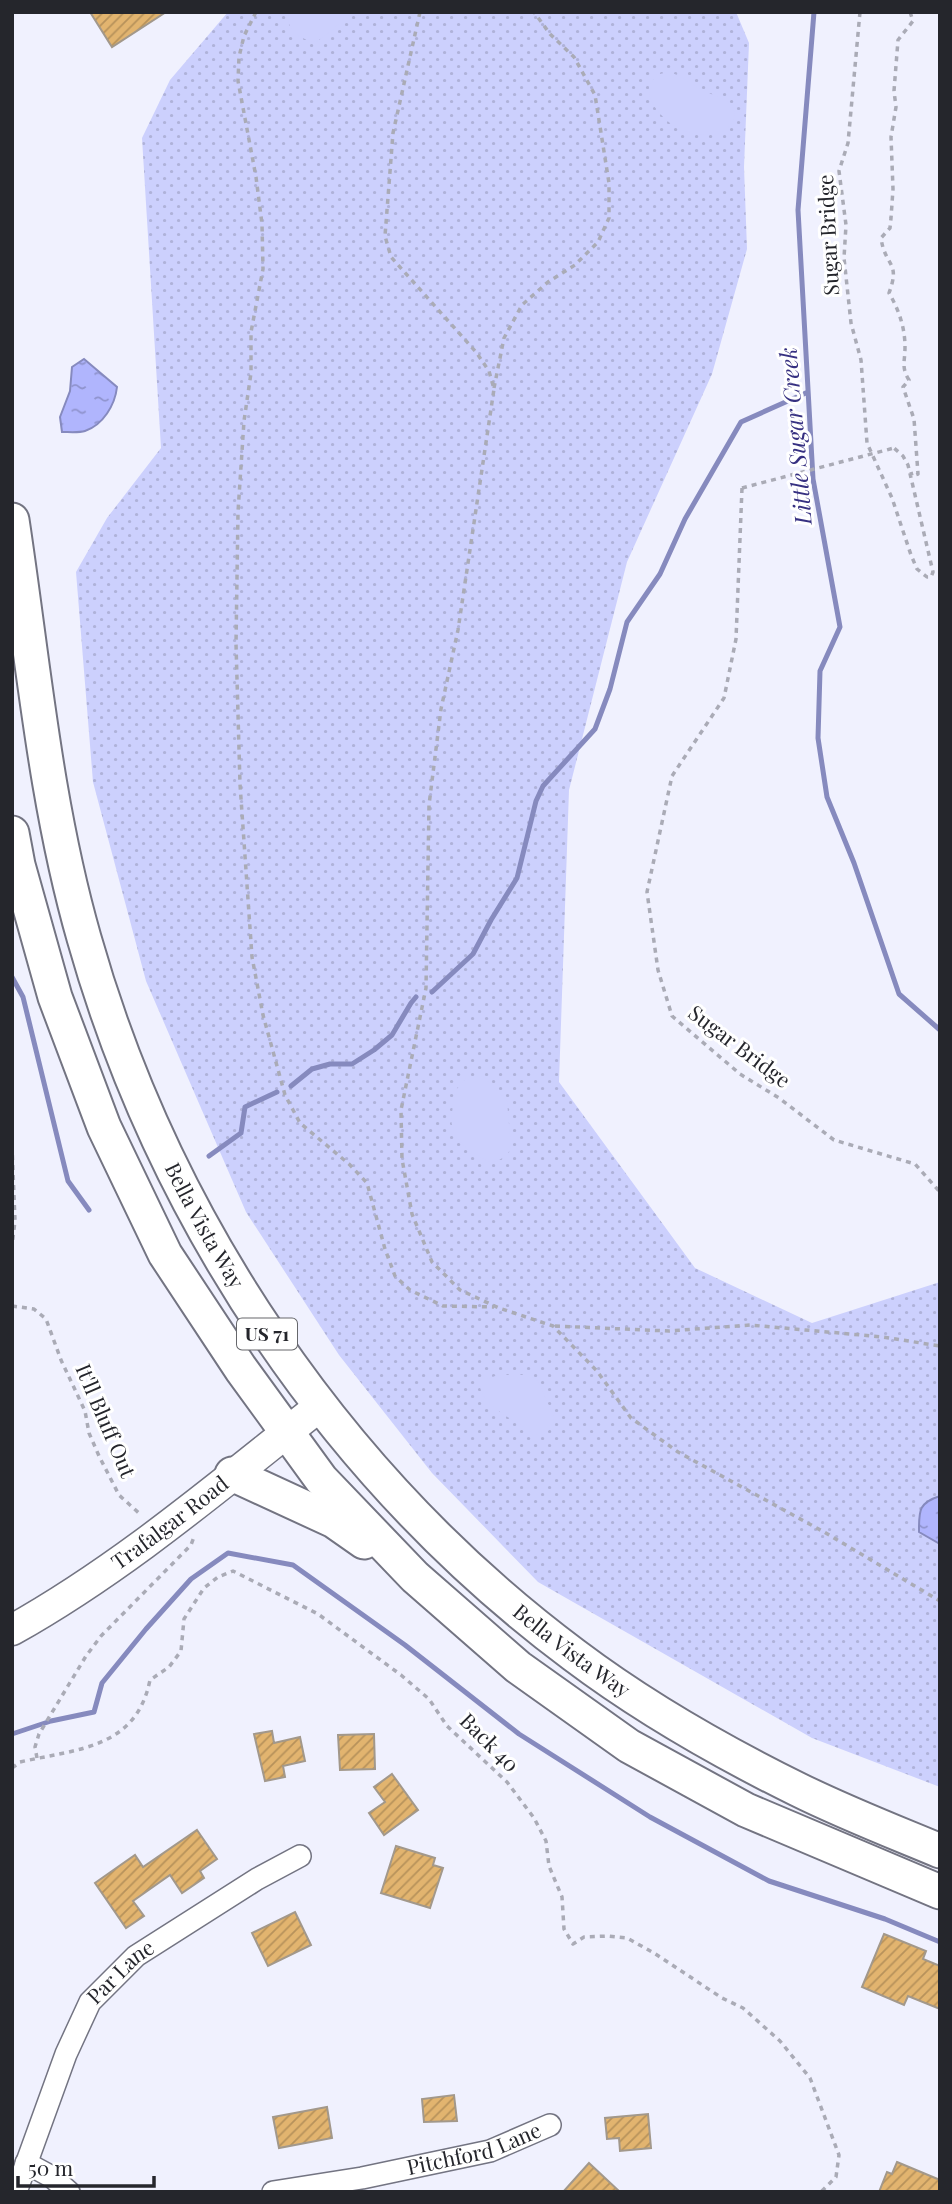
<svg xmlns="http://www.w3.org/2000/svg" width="952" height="2204" viewBox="0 0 952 2204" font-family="'Playfair Display',serif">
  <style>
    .grass { fill: url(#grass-dots) }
    .garden { fill: #ccd0fd }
    .water { fill: url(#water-ripples); stroke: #868abe; stroke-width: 2 }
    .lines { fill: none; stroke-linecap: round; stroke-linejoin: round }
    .stream { stroke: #868abe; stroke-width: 5 }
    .building { fill: url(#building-hatch); stroke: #a2988b; stroke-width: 2 }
    .street-casing { stroke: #737482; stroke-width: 24 }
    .secondary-casing { stroke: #737482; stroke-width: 33 }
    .primary-casing { stroke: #737482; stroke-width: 37 }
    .path { stroke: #aaabb6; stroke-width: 3.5; stroke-dasharray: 5 5; stroke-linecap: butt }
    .street { stroke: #fff; stroke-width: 21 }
    .secondary { stroke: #fff; stroke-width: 30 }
    .primary { stroke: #fff; stroke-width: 33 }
    .path-bridge { stroke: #aaabb6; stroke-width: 3.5; stroke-dasharray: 5 5; stroke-linecap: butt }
    .labels { text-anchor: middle; stroke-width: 6; stroke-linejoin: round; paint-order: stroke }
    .shield { fill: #fff; stroke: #66676b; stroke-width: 2 }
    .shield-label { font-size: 19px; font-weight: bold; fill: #25262c }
    .street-label { font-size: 21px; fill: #25262c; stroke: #fff }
    .water-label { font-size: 23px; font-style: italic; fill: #363081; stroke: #fff }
  </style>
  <defs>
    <pattern id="grass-dots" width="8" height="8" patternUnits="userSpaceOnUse" patternTransform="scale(1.75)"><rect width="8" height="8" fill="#ccd0fd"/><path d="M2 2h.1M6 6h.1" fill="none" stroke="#afb2d9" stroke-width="1.8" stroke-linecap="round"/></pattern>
    <pattern id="water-ripples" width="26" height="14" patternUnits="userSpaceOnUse" patternTransform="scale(1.75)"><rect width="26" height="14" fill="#b0b5fd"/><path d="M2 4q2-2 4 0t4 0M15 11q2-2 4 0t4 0" fill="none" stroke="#8f93cd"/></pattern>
    <pattern id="building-hatch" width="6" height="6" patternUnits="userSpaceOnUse" patternTransform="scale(1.75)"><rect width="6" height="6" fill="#e2b46f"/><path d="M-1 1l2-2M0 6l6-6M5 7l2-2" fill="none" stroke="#b7925b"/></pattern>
  </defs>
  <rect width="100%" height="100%" fill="#f0f1fe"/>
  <path class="grass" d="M228,12H736L749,43L744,167L747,249L712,374L627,562L569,790L559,1082L695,1268L812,1323L940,1282V1787L812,1738L538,1582L432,1473L339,1355L246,1212L146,981L93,782L76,572L107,518L161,448L142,138L170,80Z"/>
  <path class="garden" d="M289,12H349L333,30L316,42C300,39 285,31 289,12Z
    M668,72C683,75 692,86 706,92C713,95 723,97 730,103C734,107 735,113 734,118C726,142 689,137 673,125C665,120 656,110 651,101C649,97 649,91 649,86L656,75Z
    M483,1076L507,1101L511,1148L507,1155L496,1162L487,1161L468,1150L454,1135L451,1120L455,1091L467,1077Z
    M498,1375H530L538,1381L554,1417C554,1428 546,1436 535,1434C519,1422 482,1407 480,1386L487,1379Z"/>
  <path class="water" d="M84,359L117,387C115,405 103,425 85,431C79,433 69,432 62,432L60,417L70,391L72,367Z
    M940,1496V1544L919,1532C919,1511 918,1503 940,1496Z"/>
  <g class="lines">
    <path class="stream" d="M814,12L798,210L813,479L840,627L820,671L818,738L827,797L854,863L899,994L940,1030
      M12,977L23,997L68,1181L89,1210
      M432,992L473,954L491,920L517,878L536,801L543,786L595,729L610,689L627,622L660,574L685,519L741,422L808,392
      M291,1086L312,1069L330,1064H352L374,1050L392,1035L411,1003L416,997
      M209,1156L241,1133L245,1107L277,1092
      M12,1734L51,1721L94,1712L102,1683L146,1629L191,1579L228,1553L293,1565L405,1645L519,1734L650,1817L769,1881L885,1919L940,1942"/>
  </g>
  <path class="building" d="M90,12H166L112,47Z
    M272,1731L274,1743L300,1737L305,1761L283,1766L285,1777L265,1781L254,1734Z
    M374,1734L375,1769L340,1770L338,1735Z
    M392,1774L418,1810L384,1835L369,1813L385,1802L374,1787Z
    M197,1830L217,1859L200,1871L204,1878L182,1893L170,1875L133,1901L144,1916L126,1928L95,1883L135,1855L143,1867Z
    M396,1846L435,1858L433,1865L443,1868L430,1908L381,1893Z
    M295,1912L311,1945L268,1966L252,1933Z
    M884,1934L926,1951L923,1959L940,1966V2009L908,1996L904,2005L862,1987Z
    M454,2095L457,2121L424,2122L422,2099Z
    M327,2107L332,2138L279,2148L273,2117Z
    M648,2114L651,2148L620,2151L619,2138L607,2139L605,2118Z
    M897,2162L940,2180V2192H879L887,2172L892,2174Z
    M589,2163L620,2192H563Z"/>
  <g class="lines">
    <defs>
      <g id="street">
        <path d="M26,2163L52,2177L69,2192"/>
        <path id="s1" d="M16,2192L66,2054L90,2002L136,1956L257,1879L300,1856"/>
        <path id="s2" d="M273,2192L362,2178L490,2151L550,2125"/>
      </g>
      <g id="secondary">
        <path id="s3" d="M12,1630C123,1568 221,1484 320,1406"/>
      </g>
      <g id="primary">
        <path id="s4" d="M12,520C33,659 45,802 84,938C164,1221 338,1479 574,1655C643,1707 720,1751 797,1789C843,1812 892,1831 940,1851"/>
        <path d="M12,833L18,865L55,997L104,1127L165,1254L241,1369L321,1479L415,1577L518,1667L629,1746L746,1810L940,1892"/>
        <path d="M232,1474L334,1521L364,1542"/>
      </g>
    </defs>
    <use href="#street" class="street-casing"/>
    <use href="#secondary" class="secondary-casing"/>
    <use href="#primary" class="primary-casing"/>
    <path class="path" d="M256,12L244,36L239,57L238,81L256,177L262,224L263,269L251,332V373L244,421L238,512L236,644L240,784L252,957L263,1015L285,1095L300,1123L349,1164L367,1183L385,1249L395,1276L410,1290L443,1306L494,1307
      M420,12L393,133L385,236L391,257L476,352L489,371L494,389L458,630L441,709L429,805L426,988L401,1110L402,1159L412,1214L432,1262L460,1290L499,1308L553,1326L597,1371L631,1418L678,1452L824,1532L940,1601
      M860,12L848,143L839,171L846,225L844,258L851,323L861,360L867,443L892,498L911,555L917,569L927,577H931L933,572L908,465L903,456L894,448
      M910,12L913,21L898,40L894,91L896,107L891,137L893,189L891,218L890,228L881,238C885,267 901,261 889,293C899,310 905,328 905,347C905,362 901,367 909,380L903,387L914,419L918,474L912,476L911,472
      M494,388L504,338L522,305L548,282L575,265L598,242L609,218V183L595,95L574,57L550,34L534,12
      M742,488L736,639L724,698L672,776L647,892L658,970L672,1016L740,1074L779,1098L834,1140L915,1164L940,1192
      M12,1145L15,1221L12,1246
      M12,1306L34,1309L46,1319L61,1360L85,1411L89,1433L99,1456L119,1495L141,1515
      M555,1326L669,1331L750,1325L883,1337L940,1346
      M37,1758L35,1747L39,1734L86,1656L101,1636L191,1545L194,1537
      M12,1768L20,1762C77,1749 136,1749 150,1680L169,1667L181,1651L184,1619L204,1588L218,1577L233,1571L318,1614L401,1675L429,1699L447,1726L507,1782L534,1818L546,1841L549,1866L562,1897L564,1929L573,1944L584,1937L608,1936L627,1938L654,1953L722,1998L743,2008L780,2041L810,2078L839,2155L836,2177L821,2192"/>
    <use href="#street" class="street"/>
    <use href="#secondary" class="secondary"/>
    <use href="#primary" class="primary"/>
    <path class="path-bridge" d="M742,488L894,448"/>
  </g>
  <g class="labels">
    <rect class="shield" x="237" y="1318.5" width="60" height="31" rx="5"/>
    <g class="shield-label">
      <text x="267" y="1341">US 71</text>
    </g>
    <g class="street-label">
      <text transform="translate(829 235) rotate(-93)" y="7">Sugar Bridge</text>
      <text transform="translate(739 1047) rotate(37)" y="7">Sugar Bridge</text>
      <text dy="7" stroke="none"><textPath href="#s4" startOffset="737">Bella Vista Way</textPath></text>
      <text transform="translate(105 1421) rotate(67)" y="7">It'll Bluff Out</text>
      <text dy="7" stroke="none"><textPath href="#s3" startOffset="191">Trafalgar Road</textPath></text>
      <text dy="7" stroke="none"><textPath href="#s4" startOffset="1304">Bella Vista Way</textPath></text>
      <text transform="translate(489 1743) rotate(45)" y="7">Back 40</text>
      <text dy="7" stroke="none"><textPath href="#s1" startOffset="247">Par Lane</textPath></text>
      <text dy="7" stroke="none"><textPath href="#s2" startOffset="206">Pitchford Lane</textPath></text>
    </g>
    <g class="water-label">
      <text transform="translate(796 436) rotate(-95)" y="8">Little Sugar Creek</text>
    </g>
  </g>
  <rect width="952" height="2204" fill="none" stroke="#25262c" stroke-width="28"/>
  <path d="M18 2176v10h136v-10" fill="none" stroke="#25262c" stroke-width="3.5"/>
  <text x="28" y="2176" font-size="21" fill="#25262c" stroke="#ffffff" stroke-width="5" paint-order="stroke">50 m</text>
</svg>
